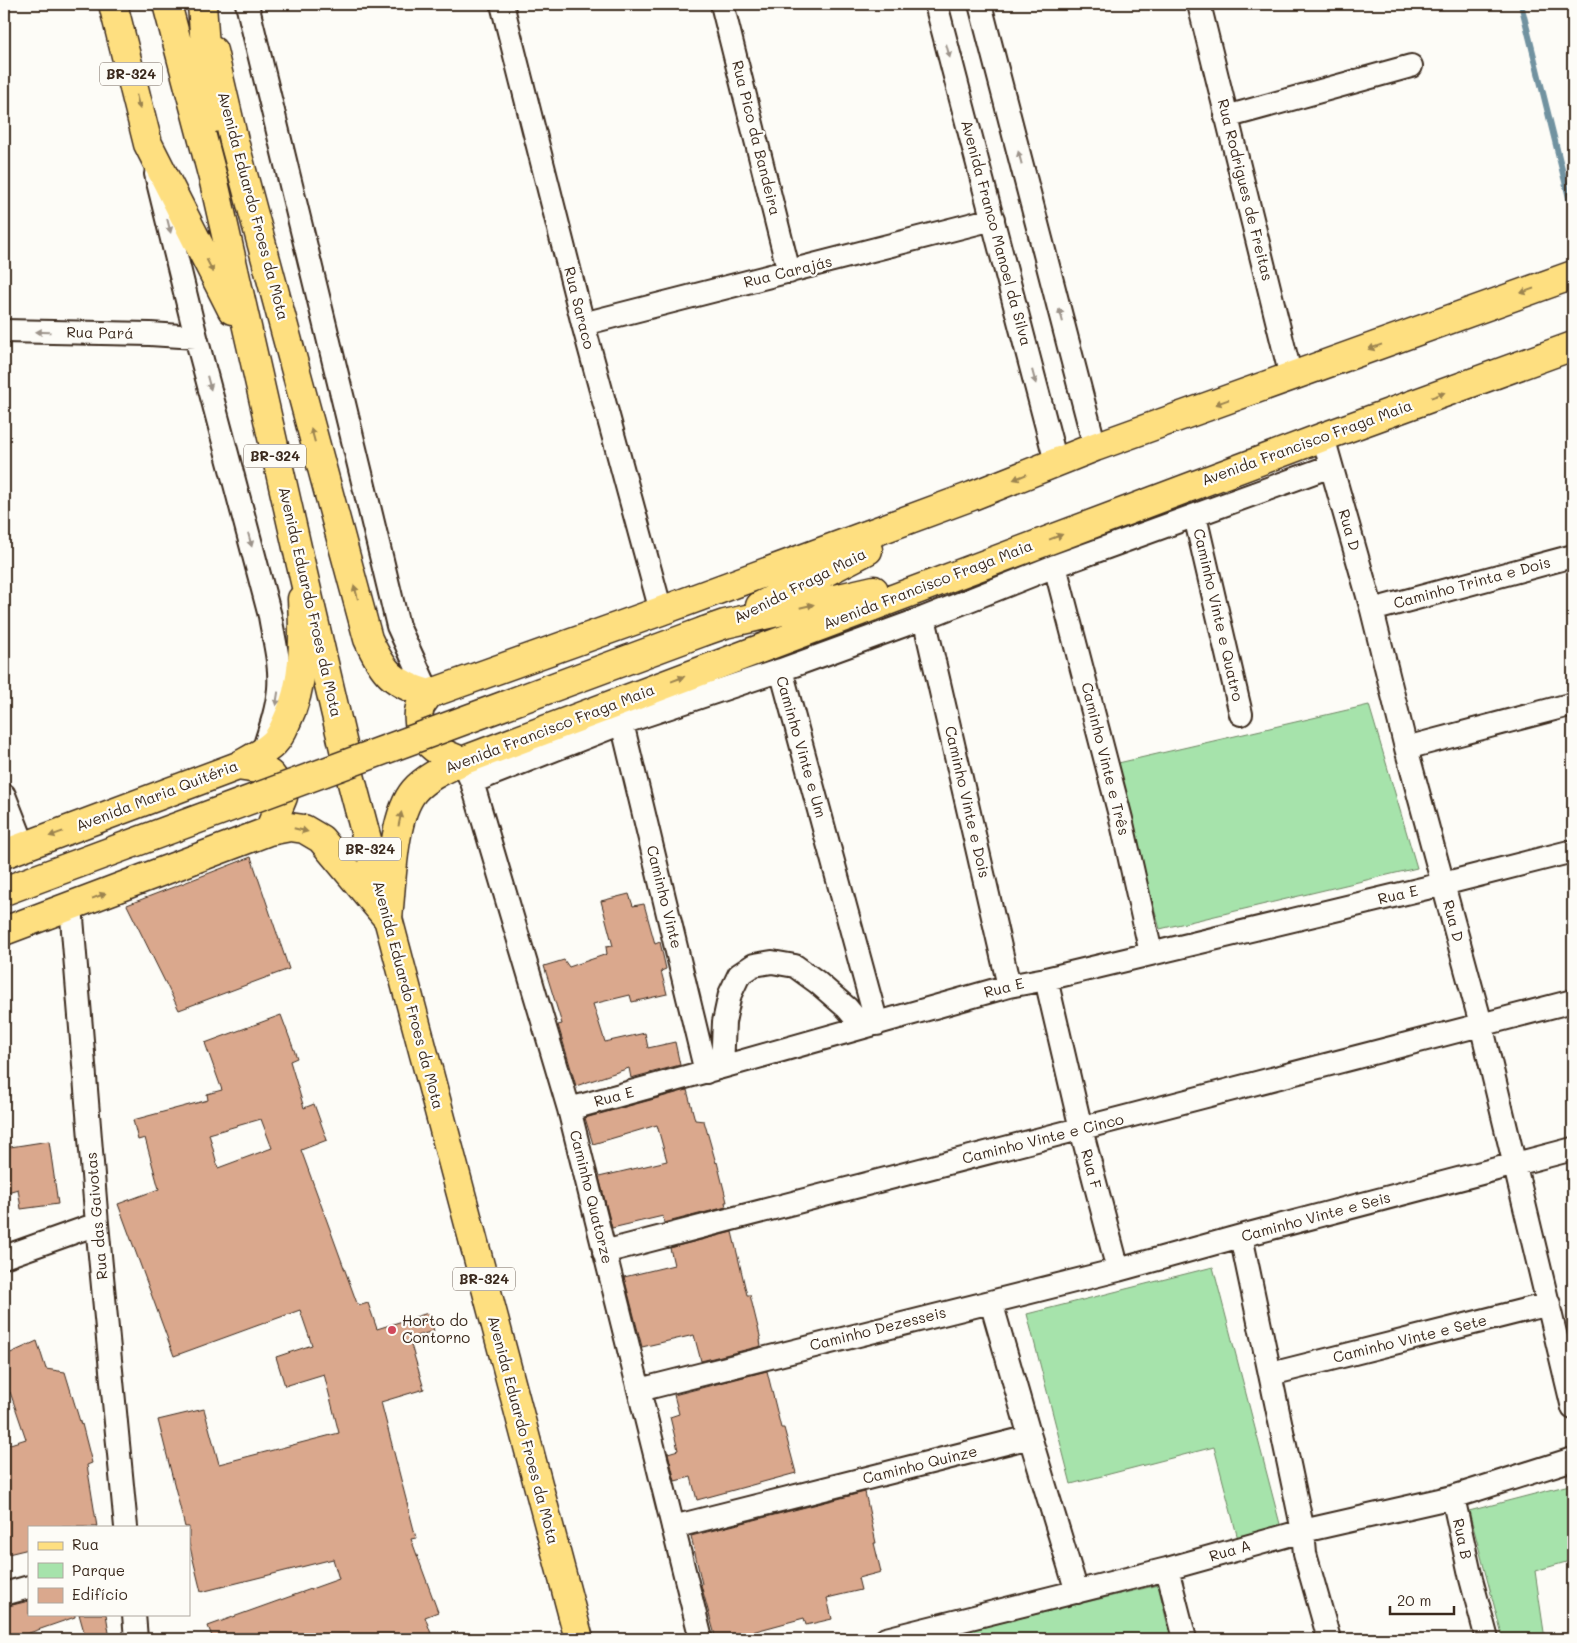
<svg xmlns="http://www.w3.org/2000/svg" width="1577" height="1643" viewBox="0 0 1577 1643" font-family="Mali,sans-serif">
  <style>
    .green { fill: #a6e3ab; stroke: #708664 }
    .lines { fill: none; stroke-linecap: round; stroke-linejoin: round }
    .stream { stroke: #7192a0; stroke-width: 6 }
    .building { fill: #daa88d; stroke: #3b2a1e; fill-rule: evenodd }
    .minor-casing { stroke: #3b2a1e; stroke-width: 26 }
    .major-casing { stroke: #3b2a1e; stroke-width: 31 }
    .highway-casing { stroke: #3b2a1e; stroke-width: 31 }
    .minor { stroke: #fdfcf7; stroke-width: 22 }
    .major { stroke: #fedf80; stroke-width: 28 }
    .highway { stroke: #fedf80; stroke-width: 28 }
    .major-bridge-casing { stroke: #3b2a1e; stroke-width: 31; stroke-linecap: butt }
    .major-bridge { stroke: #fedf80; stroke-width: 28 }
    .oneway { fill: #9c938a }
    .oneway2 { fill: #9c844f }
    .poi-dot { fill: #d1495b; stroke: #fdfcf7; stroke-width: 2 }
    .labels { text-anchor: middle; stroke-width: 4.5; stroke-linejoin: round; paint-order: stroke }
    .shield { fill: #fdfcf7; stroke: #75695f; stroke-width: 1 }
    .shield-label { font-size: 14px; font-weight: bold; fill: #3b2a1e }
    .street-label { font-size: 15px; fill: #3b2a1e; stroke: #fdfcf7 }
    .poi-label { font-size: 15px; fill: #3b2a1e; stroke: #fdfcf7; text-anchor: start }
  </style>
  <rect width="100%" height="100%" fill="#fdfcf7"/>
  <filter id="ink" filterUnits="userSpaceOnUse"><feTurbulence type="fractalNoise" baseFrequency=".02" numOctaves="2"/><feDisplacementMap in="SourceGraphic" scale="10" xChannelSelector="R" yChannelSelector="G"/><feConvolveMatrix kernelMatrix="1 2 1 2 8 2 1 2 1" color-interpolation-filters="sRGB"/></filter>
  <g filter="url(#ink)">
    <path class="green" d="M1369,705L1417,868L1160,929L1114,764Z
      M1213,1267L1281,1528L1238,1539L1214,1447L1071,1484L1027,1314Z
      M1573,1484V1560L1535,1571L1545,1639H1503L1469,1511Z
      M1158,1585L1171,1639H933Z"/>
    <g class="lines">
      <path class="stream" d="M1521,4L1573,214"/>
    </g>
    <path class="building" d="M251,857L289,969L179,1010L127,905Z
      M629,894L633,906L644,904L655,944L660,942L666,969L661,971L667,994L632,1002L630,995L593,1004L605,1042L645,1033L648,1048L675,1042L680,1065L631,1078L629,1068L576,1086L558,1025L562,1024L544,966L564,960L569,967L607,954L606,947L613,946L601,901Z
      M281,1015L297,1058L290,1061L304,1108L314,1104L327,1140L301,1150L358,1306L368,1303L377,1329L428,1313L434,1331L409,1338L424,1389L381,1402L416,1538L411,1539L438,1612L425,1617L433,1639H213L208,1626L339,1579L333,1559L201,1592L189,1543V1527H185L158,1420L204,1409L219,1464L339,1433L324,1374L285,1386L276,1357L312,1345L300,1310L174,1356L118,1204L159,1189L145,1138L138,1140L133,1120L208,1100L207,1094L222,1090L205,1043ZM261,1119L272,1148L218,1168L209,1134Z
      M687,1090L695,1120L704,1121L716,1163L717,1162L727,1202H725L726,1207L664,1223L663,1216L612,1228L599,1177L667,1161L657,1125L593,1144L585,1118Z
      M49,1141L58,1204L21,1209L18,1189L4,1193V1148Z
      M732,1232L747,1295H750L761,1340H760L761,1346L701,1361L694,1335L642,1347L624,1277L674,1265L670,1248Z
      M37,1341L46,1369L65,1372L81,1425L82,1424L92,1463L87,1465L97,1527H29V1549L4,1555V1446L26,1439L10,1392L4,1395V1356Z
      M767,1371L781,1428H784L796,1473L697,1500L691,1477L675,1481L668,1453L678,1450L670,1417L679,1414L674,1395Z
      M865,1492L876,1543H874L881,1572L858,1578L861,1590L827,1598L832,1619L806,1625L804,1618L726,1639H716L701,1585L702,1584L691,1536Z
      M29,1601V1614H75V1617L12,1639H4V1607Z
      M79,1614H106L110,1639H86Z"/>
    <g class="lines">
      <defs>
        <path id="minor" d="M247,4L391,597L398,626L429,694
          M502,4L583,324L661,611
          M722,4L789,272
          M936,4L1056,462
          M980,4L1095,447
          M1199,4L1291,377
          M1226,117L1411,66
          M156,174L196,337L270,616C274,640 281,665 279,689C277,709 271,727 265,745
          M583,324L993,219
          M4,331L150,334L196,337
          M1323,437L1372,610L1406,748L1481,1024L1573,1408
          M1195,516L1241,714
          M1055,566L1121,819L1151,953
          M1372,610L1573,556
          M924,618L1009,986
          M781,670L924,618L1055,566L1331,466
          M622,723L706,1072
          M1406,748L1573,704
          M462,761L472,782L569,1109L701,1639
          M472,782L622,723L781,670L877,1024
          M4,795L24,846
          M71,906L97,1224L126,1527
          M1046,979L1081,1129L1118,1270
          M722,1067L724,1022L730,994L739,975L754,965L772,962L795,966L817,982L847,1008L863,1027
          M569,1109L722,1067L1009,986L1046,979L1443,884L1573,851
          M1241,1236L1303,1531L1305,1554L1329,1639
          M604,1252L1573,1001
          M4,1257L97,1224
          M1271,1374L1549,1304
          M639,1390L1118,1270L1241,1236L1573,1149
          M1030,1437L1077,1592
          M1453,1497L1471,1579L1487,1639
          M673,1527L1030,1437L991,1302
          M1167,1569L1185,1639
          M4,1594L29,1587
          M134,1614L136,1639
          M886,1639L1167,1569L1303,1531L1453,1497L1573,1459"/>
        <path id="major" d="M213,51L234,141L368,639C383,672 393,684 429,694L661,611L972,496L1095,447L1573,275
          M760,606L868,550
          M705,631L725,624L874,590
          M429,694C426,698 422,703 420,707C418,714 418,720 420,727C427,749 442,753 462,761
          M238,766C267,771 272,768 283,797L269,831
          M4,854L238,766C250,759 264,753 274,743C279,738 283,730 286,723C305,685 304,641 302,599
          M388,918C392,884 392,817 414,791C426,777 445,769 462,761L1323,437L1573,346
          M4,931L269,831L290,827L304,829L321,839L388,919"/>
        <path id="highway" d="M113,4L148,144L232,310
          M167,4L214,182L301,565L351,779L579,1639
          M202,4L210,119"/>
      </defs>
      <use href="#minor" class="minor-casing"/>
      <use href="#major" class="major-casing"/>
      <use href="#highway" class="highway-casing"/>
      <use href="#minor" class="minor"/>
      <use href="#major" class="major"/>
      <use href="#highway" class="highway"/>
      <defs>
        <path id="major-bridge" d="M4,891L705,631"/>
      </defs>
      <use href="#major-bridge" class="major-bridge-casing"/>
      <use href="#major-bridge" class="major-bridge"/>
    </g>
    <defs><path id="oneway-solid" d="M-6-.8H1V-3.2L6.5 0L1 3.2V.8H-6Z" transform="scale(1.25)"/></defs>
    <g class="oneway">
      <use href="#oneway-solid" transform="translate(948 51) rotate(75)"/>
      <use href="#oneway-solid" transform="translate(1020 158) rotate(-105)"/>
      <use href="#oneway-solid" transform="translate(169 226) rotate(76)"/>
      <use href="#oneway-solid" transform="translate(1061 315) rotate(-105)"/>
      <use href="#oneway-solid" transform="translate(43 332) rotate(-179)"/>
      <use href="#oneway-solid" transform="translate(1034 377) rotate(75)"/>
      <use href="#oneway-solid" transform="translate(209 383) rotate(75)"/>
      <use href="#oneway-solid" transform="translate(250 540) rotate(75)"/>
      <use href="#oneway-solid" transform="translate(277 699) rotate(99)"/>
    </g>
    <g class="oneway2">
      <use href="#oneway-solid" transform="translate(138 102) rotate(76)"/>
      <use href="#oneway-solid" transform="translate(210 266) rotate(63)"/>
      <use href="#oneway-solid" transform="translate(1527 291) rotate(160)"/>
      <use href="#oneway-solid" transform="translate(1375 347) rotate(160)"/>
      <use href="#oneway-solid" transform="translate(1438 395) rotate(-20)"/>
      <use href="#oneway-solid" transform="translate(1222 402) rotate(160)"/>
      <use href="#oneway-solid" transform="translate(313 435) rotate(-105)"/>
      <use href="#oneway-solid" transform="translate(1020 477) rotate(158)"/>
      <use href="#oneway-solid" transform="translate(1056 537) rotate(-21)"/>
      <use href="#oneway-solid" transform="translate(356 592) rotate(-105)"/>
      <use href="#oneway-solid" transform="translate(807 606) rotate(-13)"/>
      <use href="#oneway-solid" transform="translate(678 679) rotate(-21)"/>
      <use href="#oneway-solid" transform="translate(400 819) rotate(-78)"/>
      <use href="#oneway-solid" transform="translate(301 830) rotate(14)"/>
      <use href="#oneway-solid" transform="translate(56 834) rotate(160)"/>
      <use href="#oneway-solid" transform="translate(99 896) rotate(-21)"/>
    </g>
  </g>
  <circle class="poi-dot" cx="392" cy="1330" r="5"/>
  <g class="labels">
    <g class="shield">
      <rect x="100" y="62.5" width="62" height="23" rx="4"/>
      <rect x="244" y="444.5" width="62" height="23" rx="4"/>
      <rect x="339" y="837.5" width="62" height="23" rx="4"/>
      <rect x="453" y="1267.5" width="62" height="23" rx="4"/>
    </g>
    <g class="shield-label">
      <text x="131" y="79">BR-324</text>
      <text x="275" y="461">BR-324</text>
      <text x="370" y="854">BR-324</text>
      <text x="484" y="1284">BR-324</text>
    </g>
    <g class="street-label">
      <text transform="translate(756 138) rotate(76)" y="5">Rua Pico da Bandeira</text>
      <text transform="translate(1245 190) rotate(76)" y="5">Rua Rodrigues de Freitas</text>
      <text transform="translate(253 206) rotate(75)" y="5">Avenida Eduardo Froes da Mota</text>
      <text transform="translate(996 233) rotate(75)" y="5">Avenida Franco Manoel da Silva</text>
      <text transform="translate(788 272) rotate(-14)" y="5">Rua Carajás</text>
      <text transform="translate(579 308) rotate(76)" y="5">Rua Saraco</text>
      <text transform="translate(100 333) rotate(1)" y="5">Rua Pará</text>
      <text transform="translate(1307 443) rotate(-20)" y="5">Avenida Francisco Fraga Maia</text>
      <text transform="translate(1349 530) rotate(74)" y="5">Rua D</text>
      <text transform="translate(1472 583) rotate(-15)" y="5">Caminho Trinta e Dois</text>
      <text transform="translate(928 585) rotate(-21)" y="5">Avenida Francisco Fraga Maia</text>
      <text transform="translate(800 586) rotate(-27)" y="5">Avenida Fraga Maia</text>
      <text transform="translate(310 602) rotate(77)" y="5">Avenida Eduardo Froes da Mota</text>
      <text transform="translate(1218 615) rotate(77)" y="5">Caminho Vinte e Quatro</text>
      <text transform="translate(550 729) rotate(-21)" y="5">Avenida Francisco Fraga Maia</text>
      <text transform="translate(801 747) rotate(74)" y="5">Caminho Vinte e Um</text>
      <text transform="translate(1105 759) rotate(76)" y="5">Caminho Vinte e Três</text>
      <text transform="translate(157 796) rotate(-21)" y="5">Avenida Maria Quitéria</text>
      <text transform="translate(967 802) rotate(77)" y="5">Caminho Vinte e Dois</text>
      <text transform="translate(1398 895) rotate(-13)" y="5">Rua E</text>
      <text transform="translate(664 897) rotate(76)" y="5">Caminho Vinte</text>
      <text transform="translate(1453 921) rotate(75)" y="5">Rua D</text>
      <text transform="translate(1004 988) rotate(-14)" y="5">Rua E</text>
      <text transform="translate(408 995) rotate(75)" y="5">Avenida Eduardo Froes da Mota</text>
      <text transform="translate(614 1097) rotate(-15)" y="5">Rua E</text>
      <text transform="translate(1043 1139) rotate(-14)" y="5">Caminho Vinte e Cinco</text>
      <text transform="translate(1091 1169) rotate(75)" y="5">Rua F</text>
      <text transform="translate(591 1197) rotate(76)" y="5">Caminho Quatorze</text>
      <text transform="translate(97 1216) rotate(-95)" y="5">Rua das Gaivotas</text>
      <text transform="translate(1316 1217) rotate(-15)" y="5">Caminho Vinte e Seis</text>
      <text transform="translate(878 1329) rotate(-14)" y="5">Caminho Dezesseis</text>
      <text transform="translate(1410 1339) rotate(-14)" y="5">Caminho Vinte e Sete</text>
      <text transform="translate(523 1430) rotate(75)" y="5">Avenida Eduardo Froes da Mota</text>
      <text transform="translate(920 1465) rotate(-14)" y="5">Caminho Quinze</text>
      <text transform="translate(1462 1539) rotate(78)" y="5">Rua B</text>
      <text transform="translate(1230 1551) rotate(-16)" y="5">Rua A</text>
    </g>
    <g class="poi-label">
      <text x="402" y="1326">Horto do<tspan x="402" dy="17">Contorno</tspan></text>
    </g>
  </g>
  <rect width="1577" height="1643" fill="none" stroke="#fdfcf7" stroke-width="20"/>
  <rect x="10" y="10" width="1557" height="1623" fill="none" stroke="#3b2a1e" stroke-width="2" filter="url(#ink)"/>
  <rect x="28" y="1526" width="162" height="90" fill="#fdfcf7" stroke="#afa8a0"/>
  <rect x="38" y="1542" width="25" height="8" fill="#fedf80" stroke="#afa8a0"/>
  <text x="72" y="1550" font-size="15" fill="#3b2a1e">Rua</text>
  <rect x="38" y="1563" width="25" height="15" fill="#a6e3ab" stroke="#afa8a0"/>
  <text x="72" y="1576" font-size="15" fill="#3b2a1e">Parque</text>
  <rect x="38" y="1588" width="25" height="15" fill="#daa88d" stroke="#afa8a0"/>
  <text x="72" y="1600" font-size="15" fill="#3b2a1e">Edifício</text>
  <path d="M1390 1606v8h64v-8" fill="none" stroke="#3b2a1e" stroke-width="2.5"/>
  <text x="1397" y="1606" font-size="15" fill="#3b2a1e" stroke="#fdfcf7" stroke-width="4" paint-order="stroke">20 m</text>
</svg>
